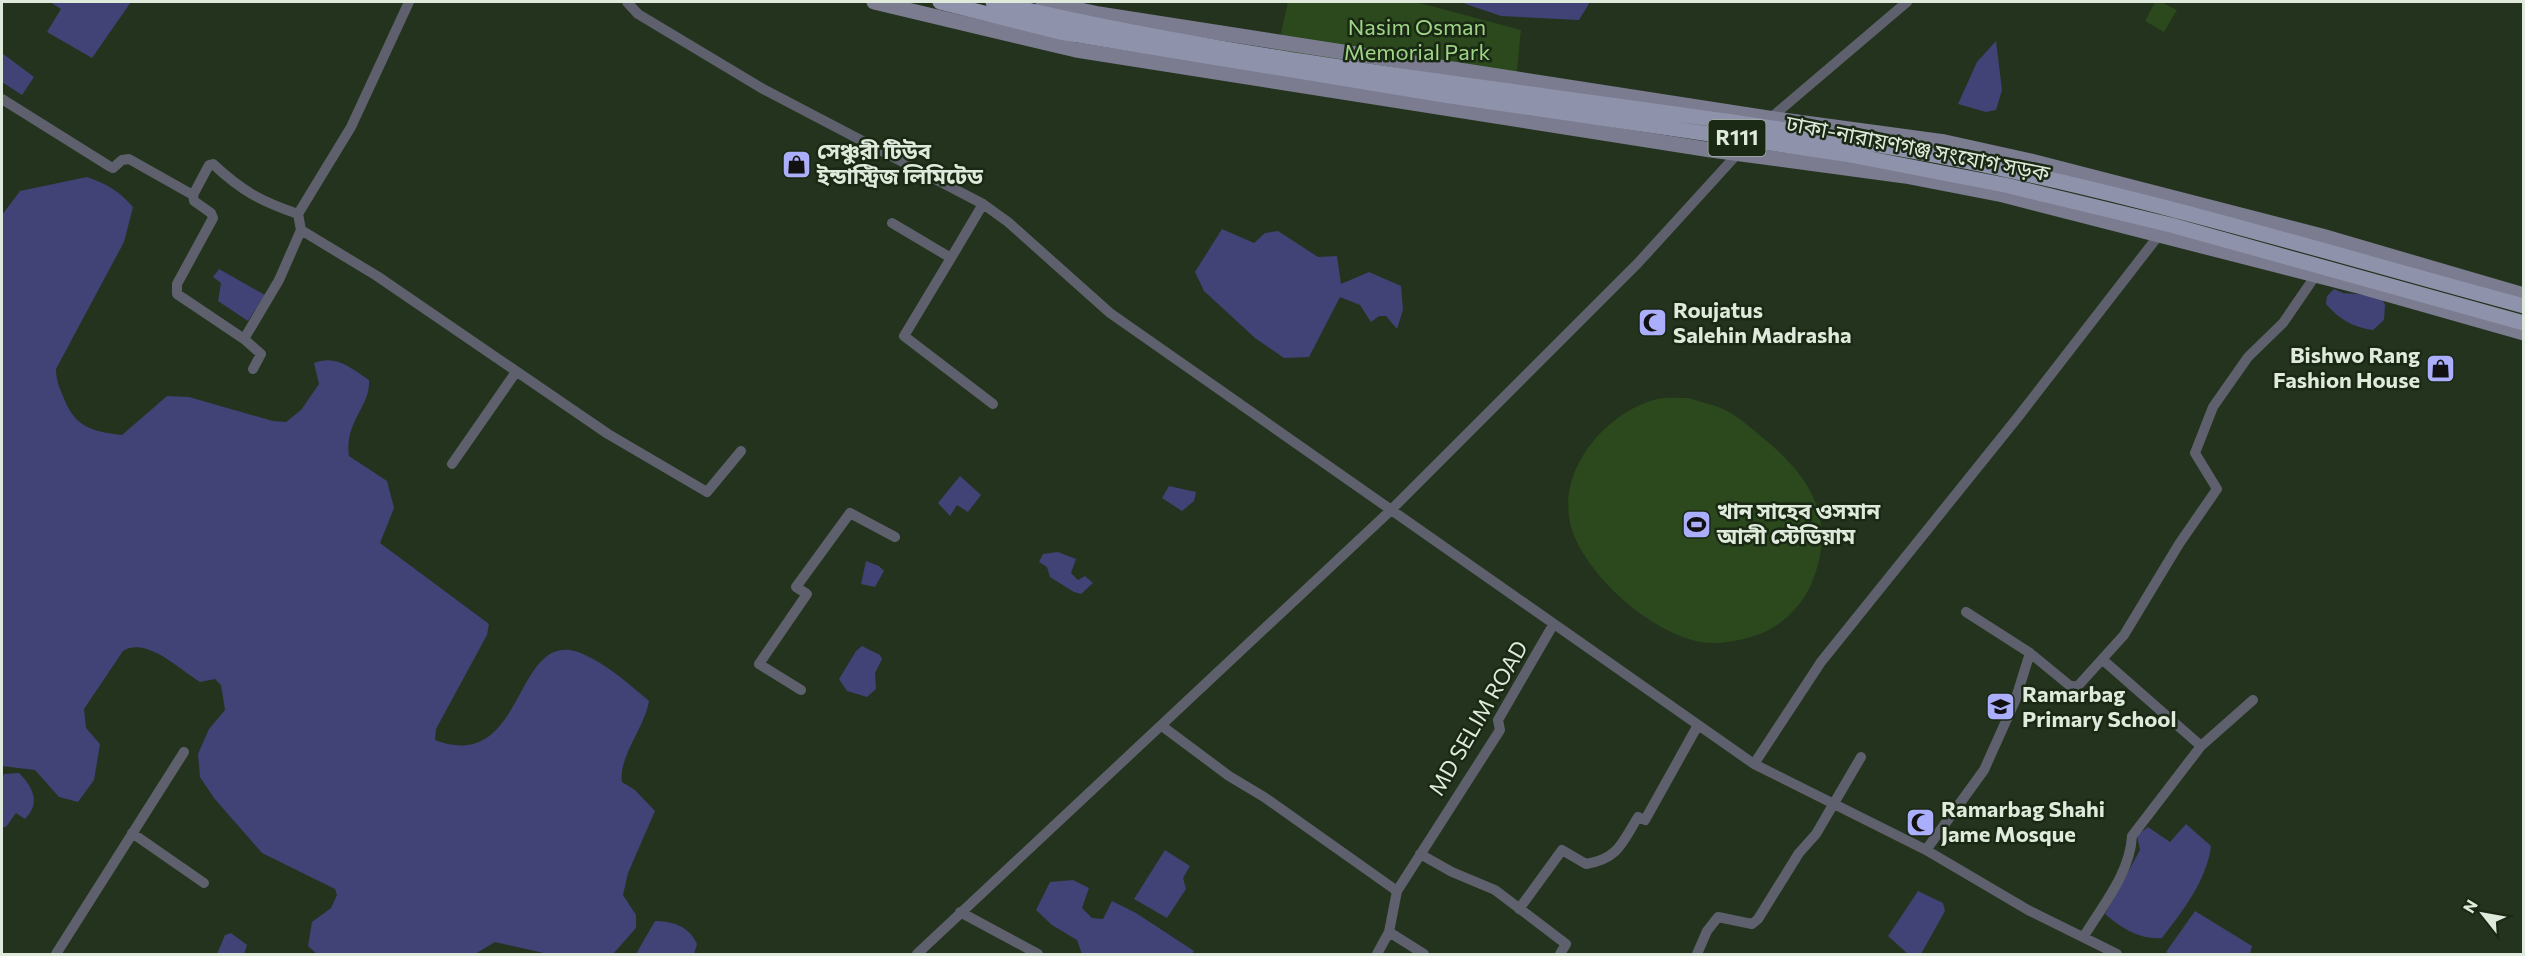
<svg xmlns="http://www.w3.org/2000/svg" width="2525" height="956" viewBox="0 0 2525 956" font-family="Commissioner,'Noto Sans Bengali',sans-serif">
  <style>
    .green { fill: #2b491c }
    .water { fill: #414276 }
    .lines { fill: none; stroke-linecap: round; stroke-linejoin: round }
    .street { stroke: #5f606d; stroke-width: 10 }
    .secondary { stroke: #7b7c90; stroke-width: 15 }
    .primary { stroke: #8f92ab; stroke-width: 15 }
    .labels { text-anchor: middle; stroke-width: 5; stroke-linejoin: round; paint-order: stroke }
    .shield { fill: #1a2913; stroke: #a5b0a0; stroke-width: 1.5 }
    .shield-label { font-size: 21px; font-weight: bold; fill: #e0eadc }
    .park-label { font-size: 22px; fill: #a0d588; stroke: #1a2913 }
    .street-label { font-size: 22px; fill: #e0eadc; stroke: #1a2913 }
    .poi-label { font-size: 22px; font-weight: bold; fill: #e0eadc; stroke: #1a2913; text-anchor: start }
  </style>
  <rect width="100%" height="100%" fill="#24331d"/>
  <path class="green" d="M1288,2H1416L1521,30L1515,91L1276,55Z
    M2155,2H2161L2177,10L2164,32L2145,21Z
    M1689,398C1700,402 1712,404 1723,409C1738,416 1751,428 1763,438C1814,479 1838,524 1810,587C1800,608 1777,630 1754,636C1737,641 1718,645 1701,642C1651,633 1588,577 1572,530C1554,473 1604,413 1657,399C1667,397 1679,398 1689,398Z"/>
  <path class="water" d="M50,2H131L92,58L47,32L61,9Z
    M1460,2H1590L1579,20L1501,16Z
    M1996,41L2002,90L1996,110L1986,112L1958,104L1977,62Z
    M2,53L34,77L22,95L2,82Z
    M87,177C107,184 119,191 133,207L124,242L56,369C56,379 59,387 63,396C75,428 91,431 122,435L167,396L189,397L273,421L286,422L301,410L319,384L314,363C336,354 351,368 369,380C371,406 344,422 349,456L387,481L394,508L380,543L489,624L487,635L436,729L435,740C529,776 512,620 585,655C608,665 630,685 649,701C645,727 618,758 622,782L635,790L655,811L628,873L623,895L636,915V928L613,954H548L495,942L475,954H317L308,946L312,922L331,908L337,895L335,889L262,853L214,798L200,777L198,754L209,729L225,710L221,685L215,679L200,682C181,671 147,636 123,651L84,709L86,728L100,744L94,780L78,802L59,797L35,770L2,766V215L20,191Z
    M1222,229L1254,243L1265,233L1278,231L1318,257L1337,256L1341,284L1369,272L1401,286L1403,310L1397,329L1386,316H1379L1371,322L1360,305L1340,297L1309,357L1284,358L1255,338L1204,291L1195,272Z
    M219,269L265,295L248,321L218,301L221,283L213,277Z
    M2334,289L2343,293L2381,296L2385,305L2384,320L2373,330C2352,327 2339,319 2326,304L2327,296Z
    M960,476L981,495L968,512L957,505L950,516L938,503Z
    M1169,486L1196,492L1194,501L1182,511L1162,498Z
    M1058,552L1076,559L1071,573L1078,580L1085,576L1093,583L1081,594L1074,592L1050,577L1047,567L1039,562L1043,554Z
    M866,561L879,566L884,571L875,587L861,584Z
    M862,646L880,655L882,659L875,673L876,689L867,697L847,691L839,679L856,651Z
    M19,773C33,787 41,803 25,819L16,813L6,827H2V779L4,774Z
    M2186,824L2211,846C2207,880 2182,912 2162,938C2140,940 2121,928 2105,914L2140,850L2137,835L2148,827L2170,842Z
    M1165,850L1190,866L1183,878L1186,889L1167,918L1134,899Z
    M1073,880L1089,888L1082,908L1092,918L1103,919L1112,901L1136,913L1194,951L1192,954H1082L1077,940L1052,925L1036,910L1050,882Z
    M1918,891L1943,903L1945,911L1921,954H1908L1888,936Z
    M2195,911L2252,946L2250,954H2169L2166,952Z
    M655,921C673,921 690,927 697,944L694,954H636Z
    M231,933L247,945L244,954H217L225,935Z"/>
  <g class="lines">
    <path class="street" d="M409,2L351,127L298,214L301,230L377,276L608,434L707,492L741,451
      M627,2L638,14L763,89L983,204L951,258
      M2,99L109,166L113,168L122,160L129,159L193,195
      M1766,122L1907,2
      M983,204L1008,222L1110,313L1754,764L1821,662L2018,417L2159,235
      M298,214C260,201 242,191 213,164L209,165L193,195L194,201L211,213L213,218L177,284V294L244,339L279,280L301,230
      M892,223L951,258L904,336L993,404
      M244,339L261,354L253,369
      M452,464L516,372
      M1966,612L2030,653
      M2103,660L2201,746
      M801,690L759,664L807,594L796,587L850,513L895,537
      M1162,726L1229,776L1264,797L1397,891
      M1754,764L1926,850L2028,910L2117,954
      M132,833L204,883
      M1926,850L1984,770L2015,701L2030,653L2069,685L2077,687L2124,635L2179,544L2217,489L2195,453L2213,407L2248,357L2283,323L2318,272
      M1420,854L1452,872L1495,890L1566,944L1560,954
      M1519,909L1562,850L1586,864C1618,859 1622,843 1638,817L1645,820L1698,725
      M960,912L1038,954
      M1389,932L1424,954
      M2084,936C2103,905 2130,873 2132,836L2201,746L2253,700
      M56,954L184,752
      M917,954L1391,510L1638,263L1741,150
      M1377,954L1389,932L1397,891L1500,730L1498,720L1553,625
      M1697,954L1707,931L1718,917L1752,924L1758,919L1799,853L1816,834L1861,757"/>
    <path class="secondary" d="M874,2L1076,50L1711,150L1905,176L2003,195L2362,287L2524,333
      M1043,2L1099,14L1768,118L1945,142L2031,161L2322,236L2524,295"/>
    <path class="primary" d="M940,2L1060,32L1444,95L1845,154L2005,185L2171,225L2524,323
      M993,2C1293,74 1603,96 1907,150C2116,187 2319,251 2524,306"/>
  </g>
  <defs>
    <symbol id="shop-square" viewBox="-11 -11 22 22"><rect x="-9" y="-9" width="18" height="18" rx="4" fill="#abaffb" stroke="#1a2913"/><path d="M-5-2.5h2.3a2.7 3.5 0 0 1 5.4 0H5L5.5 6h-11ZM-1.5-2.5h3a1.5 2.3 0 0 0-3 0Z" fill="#111"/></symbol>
    <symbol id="mosque-square" viewBox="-11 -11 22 22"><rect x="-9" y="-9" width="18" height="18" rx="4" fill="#abaffb" stroke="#1a2913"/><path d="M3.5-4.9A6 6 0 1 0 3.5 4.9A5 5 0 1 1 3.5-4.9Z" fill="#111"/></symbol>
    <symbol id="stadium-square" viewBox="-11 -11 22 22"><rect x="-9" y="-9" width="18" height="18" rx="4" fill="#abaffb" stroke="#1a2913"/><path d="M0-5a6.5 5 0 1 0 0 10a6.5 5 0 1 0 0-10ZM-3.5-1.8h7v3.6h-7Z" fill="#111"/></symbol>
    <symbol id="school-square" viewBox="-11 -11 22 22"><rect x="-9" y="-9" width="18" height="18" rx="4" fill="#abaffb" stroke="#1a2913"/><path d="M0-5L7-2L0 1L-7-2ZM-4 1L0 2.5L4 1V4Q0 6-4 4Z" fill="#111"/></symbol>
  </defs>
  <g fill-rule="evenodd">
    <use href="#shop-square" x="780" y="148" width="33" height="33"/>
    <use href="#mosque-square" x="1636" y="306" width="33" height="33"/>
    <use href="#shop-square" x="2424" y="352" width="33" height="33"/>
    <use href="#stadium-square" x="1680" y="508" width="33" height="33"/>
    <use href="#school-square" x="1984" y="690" width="33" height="33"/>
    <use href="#mosque-square" x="1904" y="806" width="33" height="33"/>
  </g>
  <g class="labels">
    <rect class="shield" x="1708.5" y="120" width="57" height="36" rx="4.5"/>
    <g class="shield-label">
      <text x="1737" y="145">R111</text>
    </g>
    <g class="park-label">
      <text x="1417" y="35">Nasim Osman<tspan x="1417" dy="25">Memorial Park</tspan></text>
    </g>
    <g class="street-label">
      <text transform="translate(1918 148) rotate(11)" y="8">ঢাকা-নারায়ণগঞ্জ সংযোগ সড়ক</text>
      <text transform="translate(1478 718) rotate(-60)" y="8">MD SELIM ROAD</text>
    </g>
    <g class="poi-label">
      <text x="817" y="159">সেঞ্চুরী টিউব<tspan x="817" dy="25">ইন্ডাস্ট্রিজ লিমিটেড</tspan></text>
      <text x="1673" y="318">Roujatus<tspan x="1673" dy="25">Salehin Madrasha</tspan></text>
      <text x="2420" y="363" text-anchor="end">Bishwo Rang<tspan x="2420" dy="25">Fashion House</tspan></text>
      <text x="1717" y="519">খান সাহেব ওসমান<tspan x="1717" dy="25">আলী স্টেডিয়াম</tspan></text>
      <text x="2022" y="702">Ramarbag<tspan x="2022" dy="25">Primary School</tspan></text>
      <text x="1941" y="817">Ramarbag Shahi<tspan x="1941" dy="25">Jame Mosque</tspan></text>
    </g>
  </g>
  <rect width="2525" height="956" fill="none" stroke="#e0eadc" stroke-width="6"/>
  <g transform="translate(2483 914) rotate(301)" stroke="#1a2913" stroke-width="4.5" paint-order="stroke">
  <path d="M0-4.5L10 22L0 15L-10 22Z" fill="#e0eadc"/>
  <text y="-9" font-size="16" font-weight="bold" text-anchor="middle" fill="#e0eadc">N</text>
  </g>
</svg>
